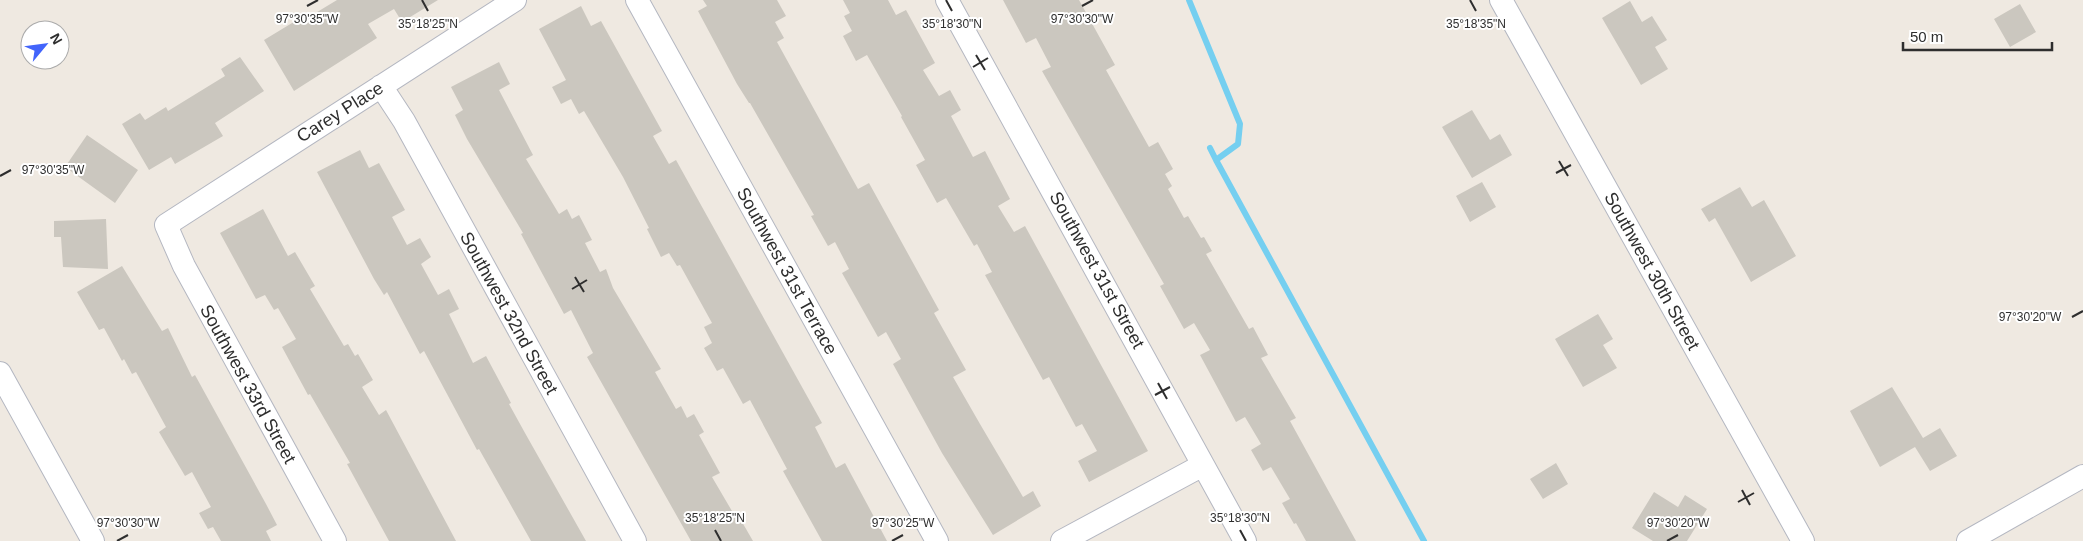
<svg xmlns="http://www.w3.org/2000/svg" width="2083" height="541" viewBox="0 0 2083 541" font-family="Helvetica,sans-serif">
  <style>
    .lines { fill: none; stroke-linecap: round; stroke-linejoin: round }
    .stream { stroke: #75cff0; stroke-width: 6 }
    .building { fill: #cbc7bf }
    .minor-casing { stroke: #b4b7c1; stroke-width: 24 }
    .minor { stroke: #fff; stroke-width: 22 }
    .ticks { fill: none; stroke: #2e2e2e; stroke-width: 2 }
    .labels { text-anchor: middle; stroke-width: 4; stroke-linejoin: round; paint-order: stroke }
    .street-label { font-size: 18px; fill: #2e2e2e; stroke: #fff }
    .ticks-label { font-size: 12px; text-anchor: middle; fill: #2e2e2e; stroke: #fff; stroke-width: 4; stroke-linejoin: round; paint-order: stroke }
  </style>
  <rect width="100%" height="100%" fill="#efe9e1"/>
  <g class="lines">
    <path class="stream" d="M1189,0L1240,124L1238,144L1216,160L1210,148
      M1216,160L1424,541"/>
  </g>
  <path class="building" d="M337,0H438L402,22L394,9L368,24L377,38L294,91L264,40L297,20L299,23Z
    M703,0H777L786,16L775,22L784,38L777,42L858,189L869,183L939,310L934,313L966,370L953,377L980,424L1023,497L1033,491L1041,506L993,535L942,453L893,364L901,359L886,332L878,337L842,273L849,269L835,242L828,246L811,216L814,215L750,103H749L737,84L698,11L707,6Z
    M843,0H888L896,15L906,10L935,63L923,70L939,96L950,90L961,110L951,116L973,157L985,151L1010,199L998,206L1014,232L1025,226L1148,451L1089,482L1078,461L1097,451L1082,424L1076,427L1049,377L1043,380L985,275L992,272L977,244L974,246L946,198L937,203L916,165L925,160L901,117L902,116L867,55L856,61L843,36L852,31L844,16L850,13Z
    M1003,0H1079L1115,65L1106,70L1149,147L1158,142L1173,169L1165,174L1172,186L1168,189L1184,218L1188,216L1201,238L1204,237L1212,251L1206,254L1249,329L1253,327L1268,355L1261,358L1296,418L1290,421L1356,541H1306L1296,523L1294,524L1282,503L1290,499L1271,467L1263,471L1251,450L1261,444L1245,417L1236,422L1200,355L1210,350L1194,323L1184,329L1160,286L1164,284L1042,71L1051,67L1036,38L1026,43Z
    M1630,1L1642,22L1652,16L1667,40L1655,47L1668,69L1641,85L1602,18Z
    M2020,4L2036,32L2010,47L1994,19Z
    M581,6L591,26L601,21L662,131L653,136L669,164L676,160L822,423L815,427L836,468L845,463L887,541H822L783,471L787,469L750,400L743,404L723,368L717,371L704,348L712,343L704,327L712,323L680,265L677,266L669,253L661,257L647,229L649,228L623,177L584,111L579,114L571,99L561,104L552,87L566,80L539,29Z
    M240,57L264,91L215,123L223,136L175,164L171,157L149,170L122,124L140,113L145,120L166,107L168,111L225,76L221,69Z
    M499,62L510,84L499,90L533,155L526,159L559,214L567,209L572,219L579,215L592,240L585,243L600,272L606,269L613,288L661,369L655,372L676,409L681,406L687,418L694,414L704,432L699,435L720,473L712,477L739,523L742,522L753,541H691L587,357L593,353L571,310L564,314L521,234L523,233L467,139L455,115L463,110L451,87Z
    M1472,110L1490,140L1500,134L1512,155L1472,178L1442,127Z
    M87,135L138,170L115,203L65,167Z
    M360,150L369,168L379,163L405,210L392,217L407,245L420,238L431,257L421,264L438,295L449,289L459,309L449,314L473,363L486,356L511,403L509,404L525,433L586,541H531L479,449L477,450L424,351L420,354L387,292L384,295L374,279L317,172Z
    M1482,182L1496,207L1470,222L1456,196Z
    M1740,187L1752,207L1764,200L1796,256L1751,282L1715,218L1709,222L1701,209Z
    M263,209L288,256L295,252L315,286L310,289L344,346L348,344L355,356L358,354L373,380L362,387L379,415L386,410L456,541H389L347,464L350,463L310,394L308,395L282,347L296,339L278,308L274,310L265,295L256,299L220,233Z
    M106,219L108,269L63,267L61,237H54V221Z
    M122,266L162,331L168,328L192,377L195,375L266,504L277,525L266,531L271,541H221L213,527L208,529L199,513L211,507L192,472L185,476L159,432L166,427L136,372L132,374L124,359L122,361L104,328L99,330L77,292Z
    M1598,314L1613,339L1603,345L1617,368L1583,387L1555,339Z
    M1892,387L1923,438L1940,428L1957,456L1930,471L1915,447L1880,467L1850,411Z
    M1556,463L1568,484L1543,499L1530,479Z
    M1654,492L1678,507L1685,495L1707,509L1687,541H1653L1632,528Z"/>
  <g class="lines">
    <defs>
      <path id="minor" d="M637,0L937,541
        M947,0L1245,541
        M1501,0L1803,541
        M381,86L404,121L635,541
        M0,373L93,541
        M335,541L184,266L166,225L515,0
        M1062,541L1203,465
        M1968,541L2083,476"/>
    </defs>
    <use href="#minor" class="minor-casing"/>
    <use href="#minor" class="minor"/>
  </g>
  <path class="ticks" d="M422,0L428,11M946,0L952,11M1470,0L1476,11M307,6L318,0M1082,6L1093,0M976,55L985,70M973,67L988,58M1559,161L1568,176M1556,173L1571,165M0,176L11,170M575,277L584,292M572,289L587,280M2072,317L2083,311M1158,383L1167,399M1155,395L1170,387M1742,490L1750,505M1738,502L1754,493M715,530L721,541M1240,530L1246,541M117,541L128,535M892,541L903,535M1667,541L1678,535"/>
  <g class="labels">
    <g class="street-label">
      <text transform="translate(340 112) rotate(-32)" y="6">Carey Place</text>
      <text transform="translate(1097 270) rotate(61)" y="6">Southwest 31st Street</text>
      <text transform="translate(787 271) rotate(61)" y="6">Southwest 31st Terrace</text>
      <text transform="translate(1652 271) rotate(61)" y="6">Southwest 30th Street</text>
      <text transform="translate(509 313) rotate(61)" y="6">Southwest 32nd Street</text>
      <text transform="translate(248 384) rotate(61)" y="6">Southwest 33rd Street</text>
    </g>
  </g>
  <g class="ticks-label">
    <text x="1082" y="23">97°30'30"W</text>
    <text x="307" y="23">97°30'35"W</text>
    <text x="428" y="28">35°18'25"N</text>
    <text x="952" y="28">35°18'30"N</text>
    <text x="1476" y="28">35°18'35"N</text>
    <text x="53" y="174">97°30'35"W</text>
    <text x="2030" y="321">97°30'20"W</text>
    <text x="715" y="522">35°18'25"N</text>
    <text x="1240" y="522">35°18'30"N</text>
    <text x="128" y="527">97°30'30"W</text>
    <text x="903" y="527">97°30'25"W</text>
    <text x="1678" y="527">97°30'20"W</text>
  </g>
  <g transform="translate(45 45) rotate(61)"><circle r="24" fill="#ffffff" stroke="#ababab"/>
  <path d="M0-4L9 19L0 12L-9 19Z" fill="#4264fb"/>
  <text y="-8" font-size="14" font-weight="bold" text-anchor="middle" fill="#2e2e2e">N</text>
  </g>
  <path d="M1903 42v8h149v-8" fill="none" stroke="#2e2e2e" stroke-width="2.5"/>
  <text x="1910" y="42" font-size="15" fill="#2e2e2e" stroke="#ffffff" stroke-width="4" paint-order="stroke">50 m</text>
</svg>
